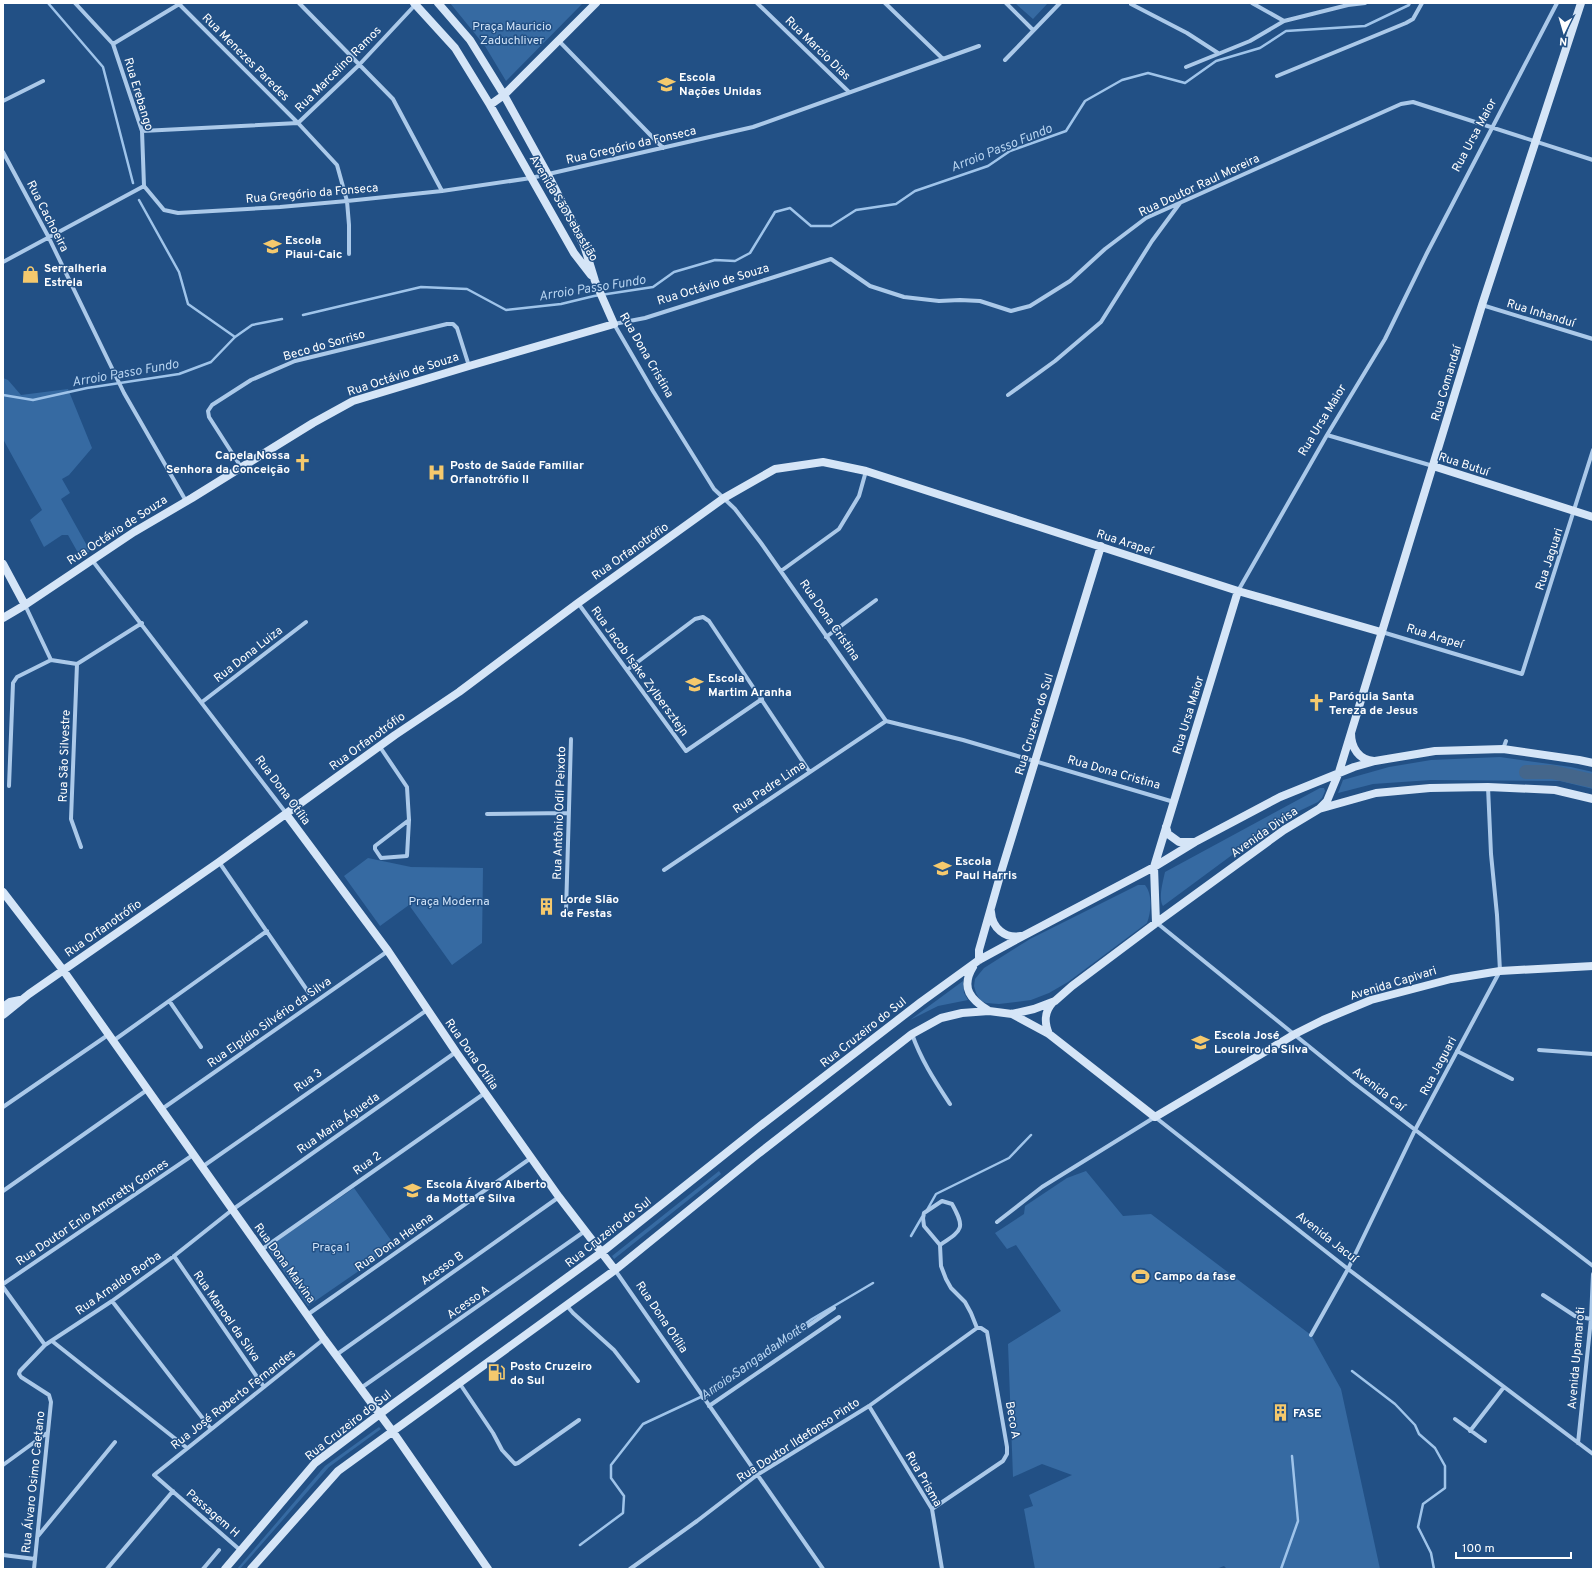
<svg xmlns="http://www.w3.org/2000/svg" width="1596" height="1572" viewBox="0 0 1596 1572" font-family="Overpass,sans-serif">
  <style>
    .green { fill: #366aa2 }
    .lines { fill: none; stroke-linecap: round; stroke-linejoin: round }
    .stream { stroke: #9fc4ea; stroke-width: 2.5 }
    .river { stroke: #44668b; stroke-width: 14 }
    .street { stroke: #abc9e9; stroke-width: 4 }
    .secondary { stroke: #d5e5f7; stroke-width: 8 }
    .labels { text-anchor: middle; stroke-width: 3; stroke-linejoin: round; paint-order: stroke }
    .park-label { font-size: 12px; fill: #cfe2f7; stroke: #225085 }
    .street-label { font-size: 12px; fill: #fff; stroke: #225085 }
    .poi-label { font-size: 12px; font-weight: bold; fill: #fff; stroke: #225085; text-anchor: start }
    .water-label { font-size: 13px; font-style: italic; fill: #b6d3f0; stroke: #225085 }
  </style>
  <rect width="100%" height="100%" fill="#225085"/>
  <path class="green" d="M450,3H583L506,81L485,46Z
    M1015,3H1048L1033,19Z
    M3,378L8,380L21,395L68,389L92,448L69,475L62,479L70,493L61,499L90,551L81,558L68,535H62L44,547L30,520L42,510L3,439Z
    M1500,757L1571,767L1593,772V777L1554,768H1524L1525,775H1550L1593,786V789L1560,781L1431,780L1373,784L1338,793L1343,780L1389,767L1431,760Z
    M1320,788H1324L1325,791L1322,798L1318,802L1278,821L1163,906C1158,899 1163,881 1165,872Z
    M368,858L411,867L483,868L482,943L452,965L409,905L380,926L344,876Z
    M1138,885H1145C1153,895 1151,912 1147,923L1068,982L1049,993L1031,1000L999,1004L986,1003L980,1000L976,993L974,986L975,979L984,968L1030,939Z
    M963,981L964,993L968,1000L938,1006L910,1020Z
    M719,1171L721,1174L614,1259L612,1256Z
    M1086,1171L1123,1216L1151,1214L1311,1335L1341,1389L1380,1569H1227L1224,1566L1216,1569H1035L1024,1509L1033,1506L1029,1495L1072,1475L1042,1464L1013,1477L1008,1344L1061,1311L1016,1245L1007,1249L995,1233L1024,1214L1025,1206L1067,1178Z
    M354,1188L395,1246L308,1306L267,1248Z
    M379,1427L381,1429L329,1467L240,1569H237L325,1466Z"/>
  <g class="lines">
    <path class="stream" d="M48,3L103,67L133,183
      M139,200L179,272L188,304L235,337
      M303,315L421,287L467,289L506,310L561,304L594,296L653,287L674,272L715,260L735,261L750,253L775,212L790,208L811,226H831L856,210L896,204L915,191L988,166L1010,151L1066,131L1085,101L1122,80L1148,73L1185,83L1216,61L1260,48L1286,31L1365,26L1409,5L1410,3
      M3,395L33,400L87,388L179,374L211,362L235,337L252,325L282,319
      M927,1210L936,1194L1009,1158L1031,1135
      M911,1236L922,1217
      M744,1368L812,1319L873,1283
      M1352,1371L1395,1404L1415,1425L1419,1434L1435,1448L1445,1466V1488L1423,1504L1418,1527L1431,1553L1434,1569
      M580,1545L623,1513L624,1496L611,1478V1465L643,1424L703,1396
      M1281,1569L1298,1521L1292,1456"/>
    <path class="river" d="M1526,772H1552L1593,781"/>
    <path class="street" d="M75,3L113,44L142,131L144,186L164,210L178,213L280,207L347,201L442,191L531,178L753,127L979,46
      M178,3L298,123L337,165L347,201L349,225V254
      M299,3L393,99L442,191
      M757,3L849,92
      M885,3L943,59
      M1006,3L1033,30
      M1252,3L1284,21
      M1131,4L1187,33L1218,53
      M558,40L663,148
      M113,44L181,3
      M1005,60L1060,3
      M1186,67L1250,41L1284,21L1348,5L1365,3
      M1277,76L1406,23L1413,19L1422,3
      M3,101L43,81
      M142,131L298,123L359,65L416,4
      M3,152L48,236L124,393L186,501
      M3,262L144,186
      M1482,305L1593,339
      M1008,395L1055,361L1101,322L1152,241L1180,203
      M1327,435L1433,466
      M241,467L209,417L208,411L212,405L251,380L295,361L447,324H453L457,328L469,366
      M92,560L286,813
      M781,571L839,529L859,496L866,471
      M1238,591L1327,435L1385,339L1427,253L1557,3
      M578,603L686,751L762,699
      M25,605L51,660
      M1382,632L1522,674L1593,450
      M826,637L876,600
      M77,664L71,819L81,847
      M627,670L695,619L703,617L709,621L809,771
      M202,702L306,622
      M380,747L407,787L409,820L407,856L381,858L375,849V846L409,820
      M1503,749L1506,741
      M9,786L13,683L17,677L51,660L77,664L142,623
      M1174,802L963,740L886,721L761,543L735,509L714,489L653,391L614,324L645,318L831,259L870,286L904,297L939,301L960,300L980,301L1011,311L1030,306L1070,281L1105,249L1146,218L1401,104L1413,102L1593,160
      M487,814L568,813
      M219,862L309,993
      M664,870L886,721
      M566,912L571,739
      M1157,923L1354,1083L1593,1266
      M170,1002L201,1047
      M912,1034C921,1060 935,1081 950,1104
      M113,1041L267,931
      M1539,1050L1593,1054
      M1457,1051L1512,1079
      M3,1107L108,1035
      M162,1109L388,951
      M202,1167L427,1010
      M3,1191L147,1090
      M997,1222L1042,1187L1155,1117L1348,1269L1593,1454
      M940,1245C962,1230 966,1229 952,1204L942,1201L924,1213L923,1218L924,1226L940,1245L941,1266L946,1279L951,1288L965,1302L971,1313L977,1328
      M261,1250L485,1093
      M174,1256L264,1387
      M615,1270L823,1569
      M3,1284L193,1155
      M3,1287L45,1345
      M1543,1295L1575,1316L1591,1319
      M112,1301L211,1429
      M567,1306L573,1313L614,1350L638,1381
      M307,1315L531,1158
      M1311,1335L1348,1269L1415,1130L1500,971L1497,915L1491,854L1488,787
      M52,1341L187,1448
      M336,1355L559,1197
      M460,1384L493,1433L502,1450L515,1464L518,1463L579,1420
      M361,1388L585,1231
      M703,1398L834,1308
      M709,1406L839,1317
      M869,1406L932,1509L942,1569
      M1455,1419L1485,1441
      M1470,1431L1504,1387
      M1578,1443L1591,1319L1593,1274
      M3,1465L47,1433
      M932,1509L1003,1461L1007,1454V1447L987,1332L981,1328H977
      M38,1536L115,1442
      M240,1550L154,1475L324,1339
      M3,1555L35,1559
      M34,1569L51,1402L49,1395L21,1377L19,1374L20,1371L45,1345L112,1301L174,1256L232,1210L456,1052
      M107,1569L173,1491
      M203,1569L219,1550
      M630,1569L697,1521L757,1475L869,1406L977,1328"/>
    <path class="secondary" d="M414,3L455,48L490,105L574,253L591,275
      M490,105L504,95L596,3
      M1433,466L1593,517
      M3,564L25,605
      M3,618L25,605L134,532L192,498L313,423L353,401L469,366L614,324L595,281L584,245L547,173L504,95L470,40L438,3
      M1351,733C1351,748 1359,760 1374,761
      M1319,809L1327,801L1339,772L1482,305L1581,3
      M286,814L388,951L456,1052L559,1197L615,1270
      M1166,827L1168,834L1179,842H1194
      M3,892L63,970L324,1339L393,1432L488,1569
      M991,912C992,928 1005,939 1021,936
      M1156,923L1154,867L1238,591
      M979,960V950L1002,869L1101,546
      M973,967C960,988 971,1000 989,1011
      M3,1007L10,1002L20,1000
      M1012,1014L1049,1034L1155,1117L1295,1034L1323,1020L1371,1000L1451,979L1500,971L1593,966
      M3,1015L29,994L219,862L395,735L459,692L578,603L724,498L775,469L823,462L866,471L1238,591L1381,632
      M1049,1034C1044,1022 1044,1012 1053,1002
      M225,1569L315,1463L393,1404L602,1252L764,1123L921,1002L979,960L1023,936L1154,867L1195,842L1280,797L1354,767L1375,761L1435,751L1503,749L1579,760L1593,763
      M251,1569L338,1471L615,1270L758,1154L912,1034L941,1018L962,1013L989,1011L1012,1014L1034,1009L1055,1001L1072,986L1156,923L1284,830L1319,809L1376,793L1430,788L1488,787L1555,790L1593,799"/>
  </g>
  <defs>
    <symbol id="school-bare" viewBox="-9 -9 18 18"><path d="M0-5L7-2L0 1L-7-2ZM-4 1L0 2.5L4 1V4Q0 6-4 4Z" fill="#f5c96d" stroke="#225085" stroke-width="2.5" paint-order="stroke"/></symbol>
    <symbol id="shop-bare" viewBox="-9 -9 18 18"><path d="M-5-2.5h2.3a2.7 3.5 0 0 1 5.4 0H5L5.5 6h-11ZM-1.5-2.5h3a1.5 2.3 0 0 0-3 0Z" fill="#f5c96d" stroke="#225085" stroke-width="2.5" paint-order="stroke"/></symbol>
    <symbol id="church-bare" viewBox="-9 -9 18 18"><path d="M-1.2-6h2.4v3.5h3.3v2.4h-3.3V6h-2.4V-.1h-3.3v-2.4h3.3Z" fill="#f5c96d" stroke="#225085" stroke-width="2.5" paint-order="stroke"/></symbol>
    <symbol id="hospital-bare" viewBox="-9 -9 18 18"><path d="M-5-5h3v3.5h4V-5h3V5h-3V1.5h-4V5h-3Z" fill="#f5c96d" stroke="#225085" stroke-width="2.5" paint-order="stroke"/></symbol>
    <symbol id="building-bare" viewBox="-9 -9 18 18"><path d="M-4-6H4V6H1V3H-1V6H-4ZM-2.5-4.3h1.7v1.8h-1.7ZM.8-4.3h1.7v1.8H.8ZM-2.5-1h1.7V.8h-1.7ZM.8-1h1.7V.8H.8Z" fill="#f5c96d" stroke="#225085" stroke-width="2.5" paint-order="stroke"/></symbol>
    <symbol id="stadium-bare" viewBox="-9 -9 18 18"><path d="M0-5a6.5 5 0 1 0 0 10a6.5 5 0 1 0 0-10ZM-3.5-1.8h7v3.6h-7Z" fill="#f5c96d" stroke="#225085" stroke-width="2.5" paint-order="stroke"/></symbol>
    <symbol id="fuel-bare" viewBox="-9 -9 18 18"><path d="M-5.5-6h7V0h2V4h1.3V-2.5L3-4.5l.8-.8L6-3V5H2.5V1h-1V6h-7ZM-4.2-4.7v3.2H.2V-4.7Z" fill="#f5c96d" stroke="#225085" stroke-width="2.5" paint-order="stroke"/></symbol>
  </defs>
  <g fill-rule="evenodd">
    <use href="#school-bare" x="654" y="72" width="25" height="25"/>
    <use href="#school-bare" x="260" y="234" width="25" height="25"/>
    <use href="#shop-bare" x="18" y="262" width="25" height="25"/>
    <use href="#church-bare" x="290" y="450" width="25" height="25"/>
    <use href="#hospital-bare" x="424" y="460" width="25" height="25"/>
    <use href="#school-bare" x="682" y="672" width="25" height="25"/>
    <use href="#church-bare" x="1304" y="690" width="25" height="25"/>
    <use href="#school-bare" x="930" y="856" width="25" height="25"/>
    <use href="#building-bare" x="534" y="894" width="25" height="25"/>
    <use href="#school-bare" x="1188" y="1030" width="25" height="25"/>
    <use href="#school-bare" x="400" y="1178" width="25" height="25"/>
    <use href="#stadium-bare" x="1128" y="1264" width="25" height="25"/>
    <use href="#fuel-bare" x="484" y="1360" width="25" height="25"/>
    <use href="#building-bare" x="1268" y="1400" width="25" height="25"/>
  </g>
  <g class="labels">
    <g class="park-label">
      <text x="512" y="30">Praça Mauricio<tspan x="512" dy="14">Zaduchliver</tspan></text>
      <text x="449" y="905">Praça Moderna</text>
      <text x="331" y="1251">Praça 1</text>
    </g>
    <g class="street-label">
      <text transform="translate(818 48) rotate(44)" y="4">Rua Marcio Dias</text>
      <text transform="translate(246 57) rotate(45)" y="4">Rua Menezes Paredes</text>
      <text transform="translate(338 69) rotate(-45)" y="4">Rua Marcelino Ramos</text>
      <text transform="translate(139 94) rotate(73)" y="4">Rua Erebango</text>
      <text transform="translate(1474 135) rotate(-62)" y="4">Rua Ursa Maior</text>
      <text transform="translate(631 145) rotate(-13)" y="4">Rua Gregório da Fonseca</text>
      <text transform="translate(1199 185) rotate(-25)" y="4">Rua Doutor Raul Moreira</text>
      <text transform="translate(312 193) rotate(-5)" y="4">Rua Gregório da Fonseca</text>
      <text transform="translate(564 208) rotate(59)" y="4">Avenida São Sebastião</text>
      <text transform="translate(48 216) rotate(63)" y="4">Rua Cachoeira</text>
      <text transform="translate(713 284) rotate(-17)" y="4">Rua Octávio de Souza</text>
      <text transform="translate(1541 313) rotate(17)" y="4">Rua Inhanduí</text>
      <text transform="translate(324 345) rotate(-16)" y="4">Beco do Sorriso</text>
      <text transform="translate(647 355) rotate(60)" y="4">Rua Dona Cristina</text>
      <text transform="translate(403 374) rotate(-18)" y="4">Rua Octávio de Souza</text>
      <text transform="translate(1446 383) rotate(-73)" y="4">Rua Comandaí</text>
      <text transform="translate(1322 420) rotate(-59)" y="4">Rua Ursa Maior</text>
      <text transform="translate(1464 464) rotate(18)" y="4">Rua Butuí</text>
      <text transform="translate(117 530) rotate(-33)" y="4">Rua Octávio de Souza</text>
      <text transform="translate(1125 542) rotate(18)" y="4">Rua Arapeí</text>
      <text transform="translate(630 551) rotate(-35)" y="4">Rua Orfanotrófio</text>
      <text transform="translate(1549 559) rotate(-72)" y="4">Rua Jaguari</text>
      <text transform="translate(830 620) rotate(55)" y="4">Rua Dona Cristina</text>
      <text transform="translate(1435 636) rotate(17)" y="4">Rua Arapeí</text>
      <text transform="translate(248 654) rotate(-38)" y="4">Rua Dona Luiza</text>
      <text transform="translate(640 671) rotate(54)" y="4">Rua Jacob Isake Zylbersztejn</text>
      <text transform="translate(1188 715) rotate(-73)" y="4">Rua Ursa Maior</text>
      <text transform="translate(1034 724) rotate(-73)" y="4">Rua Cruzeiro do Sul</text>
      <text transform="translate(367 741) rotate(-36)" y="4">Rua Orfanotrófio</text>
      <text transform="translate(64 756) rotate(-88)" y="4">Rua São Silvestre</text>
      <text transform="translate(1114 772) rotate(16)" y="4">Rua Dona Cristina</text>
      <text transform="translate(769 787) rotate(-34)" y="4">Rua Padre Lima</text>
      <text transform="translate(283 790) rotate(53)" y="4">Rua Dona Otília</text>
      <text transform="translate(559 813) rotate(-88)" y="4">Rua Antônio Odil Peixoto</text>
      <text transform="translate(1264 832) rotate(-35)" y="4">Avenida Divisa</text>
      <text transform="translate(103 928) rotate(-35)" y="4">Rua Orfanotrófio</text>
      <text transform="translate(1393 983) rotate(-17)" y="4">Avenida Capivari</text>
      <text transform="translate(269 1022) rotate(-35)" y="4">Rua Elpídio Silvério da Silva</text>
      <text transform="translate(863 1032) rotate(-38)" y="4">Rua Cruzeiro do Sul</text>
      <text transform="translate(472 1054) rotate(55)" y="4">Rua Dona Otília</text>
      <text transform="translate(1438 1066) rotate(-62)" y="4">Rua Jaguari</text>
      <text transform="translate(308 1080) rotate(-35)" y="4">Rua 3</text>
      <text transform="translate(1379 1089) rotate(38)" y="4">Avenida Caí</text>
      <text transform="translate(338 1123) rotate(-35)" y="4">Rua Maria Águeda</text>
      <text transform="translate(367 1163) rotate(-35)" y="4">Rua 2</text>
      <text transform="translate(92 1212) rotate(-34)" y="4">Rua Doutor Enio Amoretty Gomes</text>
      <text transform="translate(608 1232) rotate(-38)" y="4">Rua Cruzeiro do Sul</text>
      <text transform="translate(1327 1237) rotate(38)" y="4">Avenida Jacuí</text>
      <text transform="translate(394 1242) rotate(-35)" y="4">Rua Dona Helena</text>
      <text transform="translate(285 1263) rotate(54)" y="4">Rua Dona Malvina</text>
      <text transform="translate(442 1268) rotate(-35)" y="4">Acesso B</text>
      <text transform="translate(118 1283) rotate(-35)" y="4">Rua Arnaldo Borba</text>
      <text transform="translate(468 1302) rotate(-35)" y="4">Acesso A</text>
      <text transform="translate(227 1316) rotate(55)" y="4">Rua Manoel da Silva</text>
      <text transform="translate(662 1317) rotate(56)" y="4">Rua Dona Otília</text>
      <text transform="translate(1576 1358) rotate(-85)" y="4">Avenida Upamaroti</text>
      <text transform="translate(233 1399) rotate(-38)" y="4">Rua José Roberto Fernandes</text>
      <text transform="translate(1013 1420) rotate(80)" y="4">Beco A</text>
      <text transform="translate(348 1425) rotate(-38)" y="4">Rua Cruzeiro do Sul</text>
      <text transform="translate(798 1440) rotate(-33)" y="4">Rua Doutor Ildefonso Pinto</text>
      <text transform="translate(924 1479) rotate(60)" y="4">Rua Prisma</text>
      <text transform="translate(33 1482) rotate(-84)" y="4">Rua Álvaro Osimo Caetano</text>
      <text transform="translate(213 1513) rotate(41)" y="4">Passagem H</text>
    </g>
    <g class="poi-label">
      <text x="679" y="81">Escola<tspan x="679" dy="14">Nações Unidas</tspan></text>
      <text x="285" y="244">Escola<tspan x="285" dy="14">Piaui-Caic</tspan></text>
      <text x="44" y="272">Serralheria<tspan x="44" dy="14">Estrela</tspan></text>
      <text x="290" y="459" text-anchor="end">Capela Nossa<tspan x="290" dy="14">Senhora da Conceição</tspan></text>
      <text x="450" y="469">Posto de Saúde Familiar<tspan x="450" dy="14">Orfanotrófio II</tspan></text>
      <text x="708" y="682">Escola<tspan x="708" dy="14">Martim Aranha</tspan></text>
      <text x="1329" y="700">Paróquia Santa<tspan x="1329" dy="14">Tereza de Jesus</tspan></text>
      <text x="955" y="865">Escola<tspan x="955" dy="14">Paul Harris</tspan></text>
      <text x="560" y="903">Lorde Slão<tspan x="560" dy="14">de Festas</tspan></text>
      <text x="1214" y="1039">Escola José<tspan x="1214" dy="14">Loureiro da Silva</tspan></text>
      <text x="426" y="1188">Escola Álvaro Alberto<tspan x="426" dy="14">da Motta e Silva</tspan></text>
      <text x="1154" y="1280">Campo da fase</text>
      <text x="510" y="1370">Posto Cruzeiro<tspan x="510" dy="14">do Sul</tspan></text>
      <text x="1293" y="1417">FASE</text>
    </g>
    <g class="water-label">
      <text transform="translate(1001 147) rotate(-22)" y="5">Arroio Passo Fundo</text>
      <text transform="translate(592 287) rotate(-9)" y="5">Arroio Passo Fundo</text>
      <text transform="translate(125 372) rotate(-10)" y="5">Arroio Passo Fundo</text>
      <text transform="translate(753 1360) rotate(-35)" y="5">Arroio Sanga da Morte</text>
    </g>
  </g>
  <rect width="1596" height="1572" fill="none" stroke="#ffffff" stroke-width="8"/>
  <g transform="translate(1564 32) rotate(185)" stroke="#225085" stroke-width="3" paint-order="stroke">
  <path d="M0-3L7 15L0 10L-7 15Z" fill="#ffffff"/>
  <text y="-6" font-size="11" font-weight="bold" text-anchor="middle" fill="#ffffff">N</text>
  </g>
  <path d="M1456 1552v6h115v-6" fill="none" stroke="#ffffff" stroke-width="2"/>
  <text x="1462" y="1552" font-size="12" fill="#ffffff" stroke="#225085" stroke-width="3" paint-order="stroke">100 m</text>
</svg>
